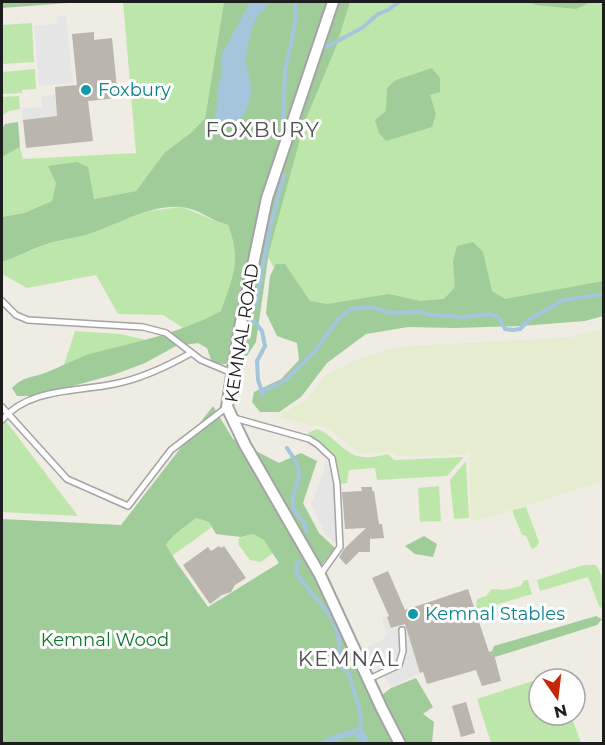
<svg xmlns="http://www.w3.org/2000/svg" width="605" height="745" viewBox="0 0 605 745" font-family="Montserrat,sans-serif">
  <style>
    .farmland { fill: #e5eccf }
    .grass { fill: #bde7aa }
    .forest { fill: #9fcc99; fill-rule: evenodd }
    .parking { fill: #e5e5e5 }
    .water { fill: #a4c5db }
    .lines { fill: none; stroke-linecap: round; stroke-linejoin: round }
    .stream { stroke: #a4c5db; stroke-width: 4 }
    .building { fill: #bab5ad }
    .lane-casing { stroke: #a4a4a4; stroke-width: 8 }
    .street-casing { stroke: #a4a4a4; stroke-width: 14 }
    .lane { stroke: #fff; stroke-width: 5 }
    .street { stroke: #fff; stroke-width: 10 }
    .culture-dot { fill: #0f9aa8; stroke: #fff; stroke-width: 2 }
    .labels { text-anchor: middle; stroke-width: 6; stroke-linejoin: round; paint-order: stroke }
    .culture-label { font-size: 18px; fill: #0d838f; stroke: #fff; text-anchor: start }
    .street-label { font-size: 18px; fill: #1d1d1d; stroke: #fff }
    .park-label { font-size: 18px; fill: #0e7829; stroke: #fff }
    .quarter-label { font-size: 21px; letter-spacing: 1.5px; fill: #505050; stroke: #fff }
  </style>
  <rect width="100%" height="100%" fill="#eeece3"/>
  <path class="farmland" d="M603,329V481L477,521L471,519L469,464L471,451L461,455L397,456L395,452L359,453L325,426H314L281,418L282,414L308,399L324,376L358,359L397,347L572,337Z"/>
  <path class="grass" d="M123,2H224L205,118L192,132L165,152L136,191L94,199L49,166L56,183L52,201L24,213L2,217V157L20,147L23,159L136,153Z
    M333,2H603V292L374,324L321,303L309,301L284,288L246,214Z
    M32,23L34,62L2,64V25Z
    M35,69L36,89L22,90V93L2,94V72Z
    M19,96L20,109L9,111L2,116V97Z
    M180,207C197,211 211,221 228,225C230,230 233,236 235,242C239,260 234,297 222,310C213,320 195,324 183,328L163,315L118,314L96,275L27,288L2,274V262L44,245L89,233L116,222L150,211Z
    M75,331L120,334L147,340L64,365Z
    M2,416L78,516L2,512Z
    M317,429C334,435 345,456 363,457C371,458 380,456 388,454L394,460L464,457L447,476L377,480L375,468L349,470L347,483L339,484C336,459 333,449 310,437L308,433Z
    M466,461L469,518L454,519L450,480Z
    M439,486L441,521L420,522L418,488Z
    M526,507L539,542L537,546L532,549L526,536L522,535L513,513V510Z
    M196,518L209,522L212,527L172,556L166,544C172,534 186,527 196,518Z
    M253,534L264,540L273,553L261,562L250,560L238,544L239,538Z
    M584,565H596C605,578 604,594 603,609L599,606L588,577L540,591L537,580Z
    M524,580H528L532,594L476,611L477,599L486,596L492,589L503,590L521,586Z
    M557,673L559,679H539V715H571L581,743H491L477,699Z"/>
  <path class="forest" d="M2,2H81L2,8Z
    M224,2H350L336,47L305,121L269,252L256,342L245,359L225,364L212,363L207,348L198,343L176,346L145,363L113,375L36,396H17L12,388C24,376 31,378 45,373C61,367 76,358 93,353C136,342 181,333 221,311C233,276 242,261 228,225C211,221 198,208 181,207C152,204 115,225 89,234C74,238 58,240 44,245C30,250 16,257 2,262V217L24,213L52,201L56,183L48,166L77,162L88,167L94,199L136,191L165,152L192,132L205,118Z
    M528,2H591L576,9L536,5Z
    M432,68L440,78V92L430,95L436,114L432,127L386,141L379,133L375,120L386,111L387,88L396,80Z
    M18,122L20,147L2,157V129L5,124Z
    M473,242L483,252L492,291L505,299L603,281V316L585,321L521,326L455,328L408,327L366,334L327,363L301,397L279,412H260L252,402L254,392L281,379L299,360L297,343L277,336L266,313L270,276L276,264H285L310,301L327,304L389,294L420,301L444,299L455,287L453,261L457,246Z
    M213,406L233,439L279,463L301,453L317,461L303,503L319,533L335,548L314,575L382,695L391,688L416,678L433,707L423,714L434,722L432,743H2V519L121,525ZM196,518L209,522L216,534L241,537L253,534L264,540L279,563L208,607L177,563L166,545C172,534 186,527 196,518Z
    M424,536L437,544L433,557L415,554L405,546Z
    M596,616L602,619L597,625L495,657L493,654L446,669L445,666L492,651L494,646Z"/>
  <path class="parking" d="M56,16H66L73,83L39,86L34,26L57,23Z
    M55,94L57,116L23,120L22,108L42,107L41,96Z
    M332,459L340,547L325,534L311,504L324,471V462Z
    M386,616L391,629L406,625L420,673L391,687L366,648L384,639L386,633L382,617Z"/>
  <path class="water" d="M250,2H270C266,8 259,13 256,19C251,30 248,44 246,55C245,68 252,80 251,92C248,114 238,135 214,121L218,100L217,89L221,76L222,54Z
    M360,727L365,733L369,743H361L354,735L338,740V743H317L337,734Z"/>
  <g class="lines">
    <path class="stream" d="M326,47L362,28L378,14L388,10L399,2
      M285,71C289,50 298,21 295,2
      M283,130L285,70
      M255,307L271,224L284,175
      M254,321L262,331L265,346L257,361L258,380L263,395
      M262,392L287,379L314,352L338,319L351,309L372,307L390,313L420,312L431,315L464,317L490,314L498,317L505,329L513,330L520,329L530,319L563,300L604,294
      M287,448C292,456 299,464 299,474C299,486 288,498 295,511C300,521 304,516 306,531
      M299,561C298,563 296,567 296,569C296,580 328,608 334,622C340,637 340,648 338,663L349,674L360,711L361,731"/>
  </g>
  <path class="building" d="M94,32V40L112,38L118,98L88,101L93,141L26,148L23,120L57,116L55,87L77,85L72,34Z
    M361,487H372V491H374L379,524H382L384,538L370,539V552H359L346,565L339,557L345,548L366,528L345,529L342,492L362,491Z
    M219,546L221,548L224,546L246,578L235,585L231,592L222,595L210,604L183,565L208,547L211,551Z
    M388,571L405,610L468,589L490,655L494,654L501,681L482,686L476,670L427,684L423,672L420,673L405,624L391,628L387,617L389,616L372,578Z
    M466,702L475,733L461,737L452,706Z"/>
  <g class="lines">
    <defs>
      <path id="lane" d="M2,301L16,315L28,320L143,327L166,333L201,360L232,373
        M2,407L67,479L128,506L171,450L227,407
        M234,418L309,439L317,444L332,458L337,484L340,547L320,575
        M2,420C29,388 76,392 114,384C141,379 166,367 191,353
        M369,679L399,665L403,651L402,630"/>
      <path id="street" d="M333,2L267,198L239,332L227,407L245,445L320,575L382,709L400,744"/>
    </defs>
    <use href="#lane" class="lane-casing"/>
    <use href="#street" class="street-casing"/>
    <use href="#lane" class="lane"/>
    <use href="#street" class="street"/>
  </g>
  <g class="culture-dot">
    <circle cx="86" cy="90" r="6"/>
    <circle cx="413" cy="614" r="6"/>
  </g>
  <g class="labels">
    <g class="culture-label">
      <text x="98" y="96">Foxbury</text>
      <text x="425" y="620">Kemnal Stables</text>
    </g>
    <g class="street-label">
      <text transform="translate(242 333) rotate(-81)" y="6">KEMNAL ROAD</text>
    </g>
    <g class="park-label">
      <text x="105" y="646">Kemnal Wood</text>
    </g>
    <g class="quarter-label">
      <text x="263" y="137">FOXBURY</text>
      <text x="349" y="666">KEMNAL</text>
    </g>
  </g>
  <rect width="605" height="745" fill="none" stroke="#1d1d1d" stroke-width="6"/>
  <g transform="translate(557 697) rotate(166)"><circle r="28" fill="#ffffff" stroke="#a5a5a5" stroke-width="1.5"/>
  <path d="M0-4.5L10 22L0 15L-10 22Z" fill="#c42706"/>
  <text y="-9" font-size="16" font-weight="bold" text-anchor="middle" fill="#1d1d1d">N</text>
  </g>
</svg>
